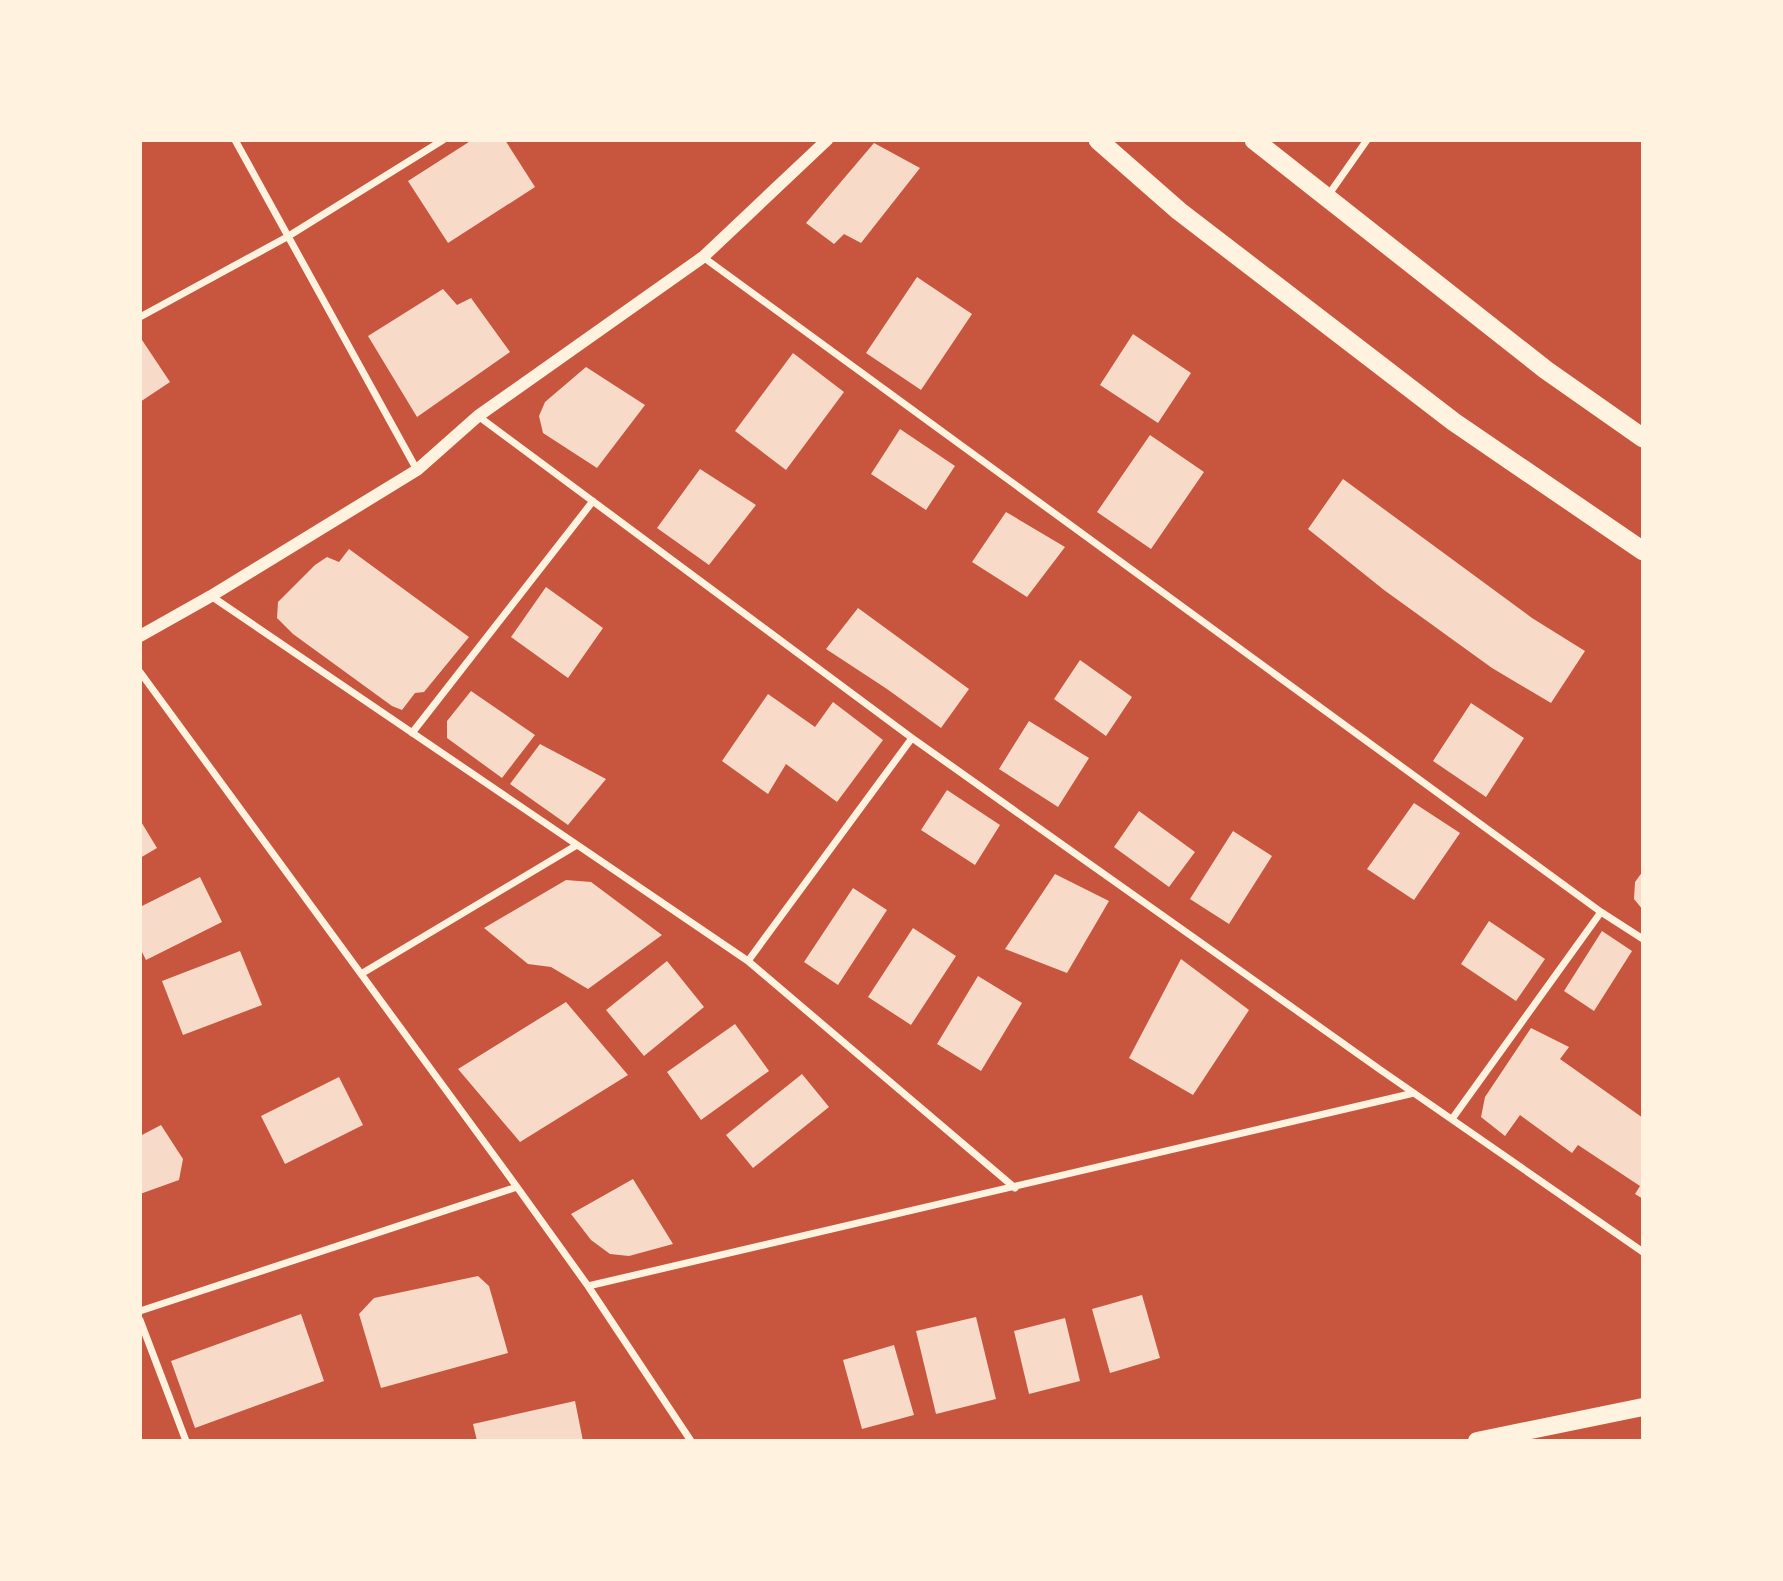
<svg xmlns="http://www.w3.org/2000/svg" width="1783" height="1581" viewBox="0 0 1783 1581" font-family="Jost,sans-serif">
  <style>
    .building { fill: #f7dbc8 }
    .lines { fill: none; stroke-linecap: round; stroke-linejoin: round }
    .minor { stroke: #fff3e0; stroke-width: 7 }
    .tertiary { stroke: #fff3e0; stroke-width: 12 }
    .primary { stroke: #fff3e0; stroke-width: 18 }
    .trunk { stroke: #fff3e0; stroke-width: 19 }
  </style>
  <rect width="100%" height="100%" fill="#c8553d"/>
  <path class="building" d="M472,140H505L535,187L448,243L408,181Z
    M874,143L920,168L861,243L844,234L834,244L806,223Z
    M917,277L972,314L921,390L866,353Z
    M443,289L457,305L471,298L510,352L417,417L368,336Z
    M1133,334L1191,373L1158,423L1100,385Z
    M140,337L170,382L140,402Z
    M793,353L844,392L786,470L735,431Z
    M586,367L645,405L597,468L543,433L539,416L545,402Z
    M900,429L955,466L926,510L871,474Z
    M1150,435L1204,472L1151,549L1097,512Z
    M700,469L756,505L709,565L657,528Z
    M1343,479L1532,618L1585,651L1551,703L1492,668L1384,590L1308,529Z
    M1006,512L1065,547L1027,597L972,562Z
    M349,549L469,637L424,692L415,693L402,710L392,706L293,634L277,618L278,602L315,565L327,557L339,562Z
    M546,587L603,628L568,678L511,637Z
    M858,608L969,689L941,728L887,689L826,649Z
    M1080,660L1132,697L1106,736L1054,699Z
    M471,691L535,735L502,778L447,738V721Z
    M768,694L815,727L833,702L883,740L837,802L786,764L768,794L722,761Z
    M1471,703L1524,738L1486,797L1433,761Z
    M1029,721L1089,758L1058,807L999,769Z
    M540,744L606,779L568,825L510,784Z
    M947,790L1000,825L975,865L921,830Z
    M1414,803L1460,833L1414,900L1367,869Z
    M1139,811L1195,852L1169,887L1114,847Z
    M140,820L157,848L140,858Z
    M1233,831L1272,856L1229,924L1190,899Z
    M1643,871V910L1634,899L1635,882Z
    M1055,874L1109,901L1067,973L1005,949Z
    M200,877L222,922L146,960L140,948V907Z
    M566,880L591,882L662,935L588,989L551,967L528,964L484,928Z
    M853,888L887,910L838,985L804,962Z
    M1489,921L1545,959L1516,1001L1461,964Z
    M913,928L956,956L911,1025L868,997Z
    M1602,931L1632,951L1594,1011L1564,991Z
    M240,951L262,1005L183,1035L162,981Z
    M1181,959L1249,1010L1193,1095L1129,1058Z
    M667,961L704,1007L644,1056L606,1010Z
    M978,976L1022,1003L981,1071L937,1044Z
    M566,1002L628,1075L520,1142L458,1069Z
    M735,1024L769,1071L701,1120L667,1072Z
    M1531,1028L1569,1047L1560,1059L1643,1118V1199L1635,1194L1640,1186L1578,1145L1572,1153L1520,1115L1505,1136L1481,1117L1485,1097Z
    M802,1074L829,1107L753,1168L726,1135Z
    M339,1077L363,1125L285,1164L261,1116Z
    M161,1125L183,1159L179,1180L140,1194V1136Z
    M633,1179L673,1244L629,1256L610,1254L591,1240L571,1214Z
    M478,1276L489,1286L508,1353L381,1388L359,1314L374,1298Z
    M1142,1295L1160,1358L1110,1373L1092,1309Z
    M301,1314L324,1381L195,1428L171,1361Z
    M976,1317L996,1399L936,1414L916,1331Z
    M1065,1318L1080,1381L1029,1394L1014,1331Z
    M894,1345L914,1415L862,1429L843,1360Z
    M575,1401L583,1441H477L473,1424Z"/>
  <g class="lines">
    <path class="minor" d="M235,140L417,470
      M1327,197L1367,140
      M703,257L1601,912L1643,939
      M140,317L287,237L443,140
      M478,416L912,738L1382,1071L1643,1252
      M211,596L748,961L1015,1188
      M140,672L517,1187L588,1286L691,1441
      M412,733L593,501
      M748,961L912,738
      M361,974L577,845
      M1452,1119L1601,912
      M588,1286L1414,1093
      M140,1311L517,1187
      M140,1320L186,1441"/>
    <path class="tertiary" d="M140,636L211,596L417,470L478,416L703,257L827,140"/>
    <path class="primary" d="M1477,1441L1643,1407"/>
    <path class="trunk" d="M1098,140L1179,211L1454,422L1643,551
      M1254,140L1546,370L1643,438"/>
  </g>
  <rect width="1783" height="1581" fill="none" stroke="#fff3e0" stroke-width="284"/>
</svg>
